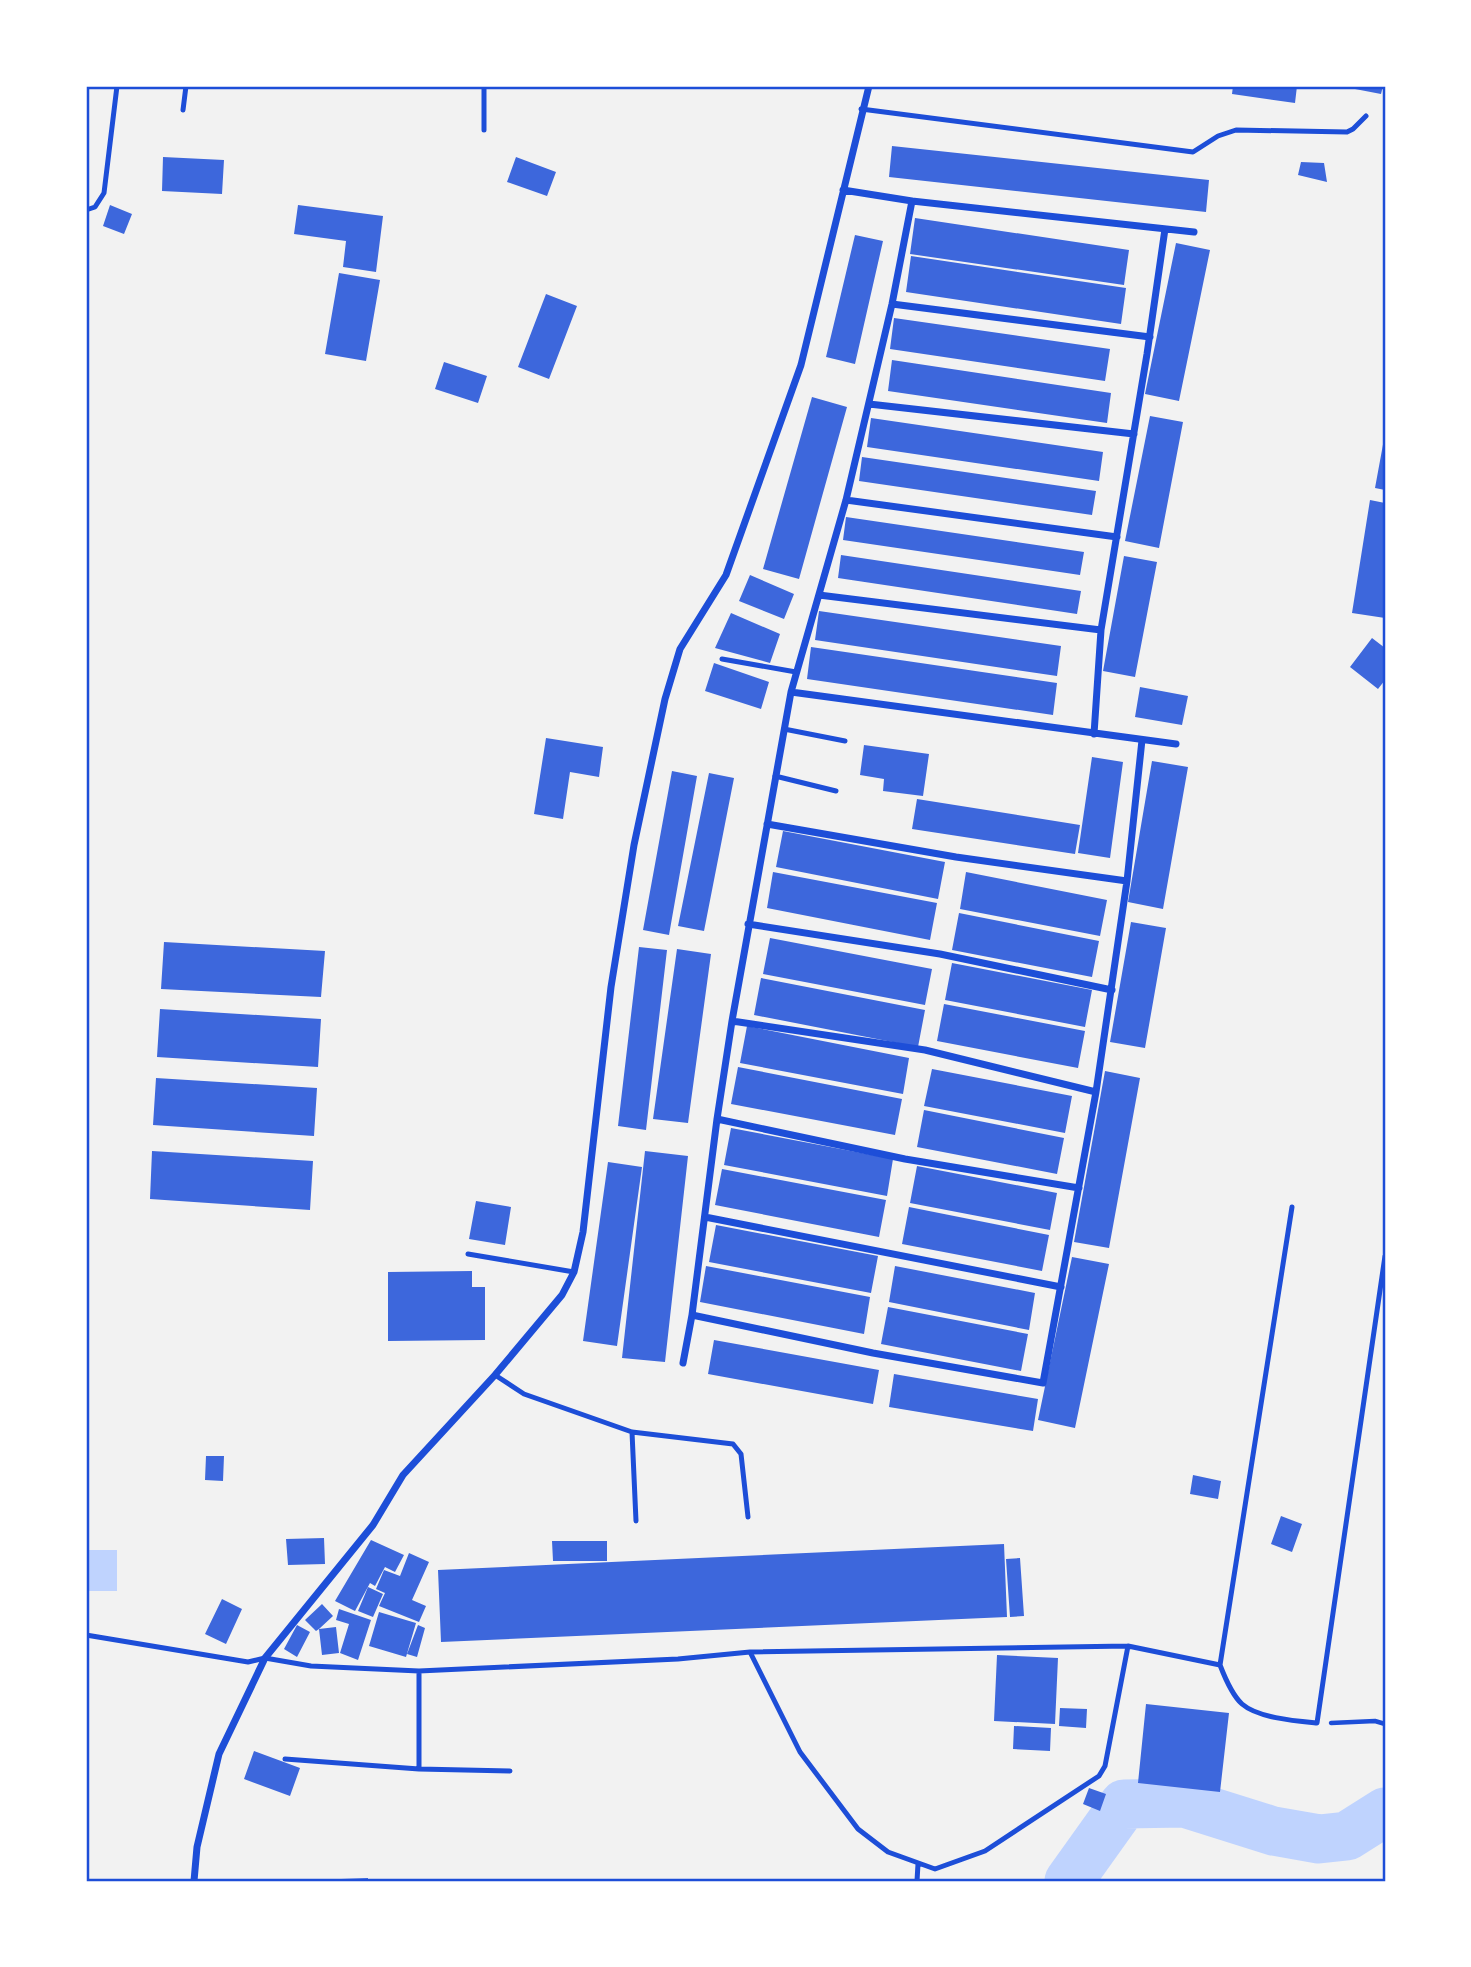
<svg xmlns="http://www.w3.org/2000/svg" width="1471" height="1967" viewBox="0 0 1471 1967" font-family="Raleway,sans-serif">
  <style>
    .water { fill: #bfd3fe }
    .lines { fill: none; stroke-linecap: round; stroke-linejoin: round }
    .river { stroke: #bfd3fe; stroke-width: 49 }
    .building { fill: #3d67dc }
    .path { stroke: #1d4ed8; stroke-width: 4.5 }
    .service { stroke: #1d4ed8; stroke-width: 5 }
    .minor { stroke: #1d4ed8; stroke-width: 7 }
    .neatline { fill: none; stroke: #1d4ed8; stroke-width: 2.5 }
  </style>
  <rect width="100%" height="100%" fill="#f2f2f2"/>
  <path class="water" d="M86,1550H117V1591H86Z"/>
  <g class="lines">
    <path class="river" d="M1069,1881L1124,1804L1184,1803L1273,1831L1319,1839L1347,1836L1385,1812"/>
  </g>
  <path class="building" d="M1233,86H1297L1295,103L1232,94Z
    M1356,86H1383L1381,94L1355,89Z
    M892,146L1209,180L1206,212L889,177Z
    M163,157L224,160L222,194L162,191Z
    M516,157L556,172L547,196L507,182Z
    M1301,162L1324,163L1327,182L1298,175Z
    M110,205L132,214L124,234L103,226Z
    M298,205L383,216L376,272L343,267L346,241L294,234Z
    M915,218L1129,250L1124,285L910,254Z
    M855,235L883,241L855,364L826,357Z
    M1176,243L1210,250L1179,401L1145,394Z
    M911,256L1126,288L1121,324L906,292Z
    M339,273L380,280L366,361L325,354Z
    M546,294L577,306L549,379L518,367Z
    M894,318L1110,349L1105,381L890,349Z
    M892,360L1111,393L1107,423L888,391Z
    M444,362L487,376L478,403L435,389Z
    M812,397L847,407L799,579L763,569Z
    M1150,416L1183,422L1159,548L1125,541Z
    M871,418L1103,452L1099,481L867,447Z
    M1384,439H1385V490L1375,488Z
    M862,457L1096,491L1092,515L859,481Z
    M1370,500L1385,503V618L1352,613Z
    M846,517L1084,552L1080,575L843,540Z
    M841,555L1081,591L1077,614L838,578Z
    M1124,556L1157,562L1135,677L1103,671Z
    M750,575L794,594L784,619L739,601Z
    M819,611L1061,646L1057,676L815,640Z
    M731,613L780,634L770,663L715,648Z
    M1372,638L1385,648V680L1378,689L1350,667Z
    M811,647L1057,683L1053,715L807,679Z
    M714,663L769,682L761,709L705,691Z
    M1140,687L1188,696L1182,725L1135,717Z
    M546,738L603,747L599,777L570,772L563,819L534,814Z
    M864,745L929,754L923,796L883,791L884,779L860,775Z
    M1092,757L1123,762L1110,858L1078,853Z
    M1152,761L1188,767L1163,909L1128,902Z
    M672,771L697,776L669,935L643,930Z
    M709,773L734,778L704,931L678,926Z
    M917,799L1080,825L1075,854L912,829Z
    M783,831L945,862L938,899L776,867Z
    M773,872L937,903L930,940L767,908Z
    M966,872L1107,900L1100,936L960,909Z
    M959,913L1099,941L1092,977L952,950Z
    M1131,922L1166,928L1145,1048L1110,1042Z
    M770,938L932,969L925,1005L763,974Z
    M164,942L325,951L321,997L161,989Z
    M639,947L667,950L646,1130L618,1126Z
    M677,949L711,954L688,1123L653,1119Z
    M952,963L1092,990L1085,1027L945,1000Z
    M761,978L925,1010L918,1047L754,1015Z
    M944,1004L1085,1031L1078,1068L937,1041Z
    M160,1009L321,1019L318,1067L157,1057Z
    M747,1026L909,1058L903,1094L740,1063Z
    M738,1067L902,1099L895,1135L731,1104Z
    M932,1069L1072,1096L1065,1133L924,1106Z
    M1105,1071L1140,1078L1109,1248L1074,1242Z
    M156,1078L317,1088L314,1136L153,1125Z
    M924,1110L1064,1138L1057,1174L917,1147Z
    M731,1128L893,1159L887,1196L724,1165Z
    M152,1151L313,1161L310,1210L150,1199Z
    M645,1151L688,1156L665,1362L622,1358Z
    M608,1162L642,1167L617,1346L583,1341Z
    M917,1166L1057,1193L1050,1230L910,1203Z
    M722,1169L886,1200L879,1237L715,1205Z
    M476,1201L511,1207L505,1245L469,1239Z
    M909,1207L1049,1235L1042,1271L902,1244Z
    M716,1225L878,1256L871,1293L709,1262Z
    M1072,1257L1109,1264L1075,1428L1038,1420Z
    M706,1266L870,1297L864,1334L700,1302Z
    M895,1266L1035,1293L1029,1330L889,1302Z
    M472,1271V1287H485V1340L388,1341V1272Z
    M888,1307L1028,1334L1021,1371L881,1344Z
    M714,1340L879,1370L873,1404L708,1374Z
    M894,1374L1038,1399L1033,1431L889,1407Z
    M206,1456H224L223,1481L205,1480Z
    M1193,1475L1221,1481L1218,1499L1190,1494Z
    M1281,1516L1302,1524L1292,1552L1271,1544Z
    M324,1538L325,1564L288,1565L286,1539Z
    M371,1540L404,1555L395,1572L385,1567L375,1586L370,1583L355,1611L335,1601Z
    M552,1541H607V1561H553Z
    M1004,1544L1007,1617L441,1642L438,1570Z
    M409,1553L429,1562L412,1600L426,1606L419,1622L379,1606L385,1593L376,1589L384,1570L400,1576Z
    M1020,1558L1024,1616L1010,1617L1006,1559Z
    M368,1587L383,1594L373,1617L358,1611Z
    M222,1599L242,1609L226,1644L205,1634Z
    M322,1604L333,1616L319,1629L336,1627L339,1653L322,1655L319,1629L316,1631L305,1620Z
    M339,1609L371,1620L358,1660L340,1653L349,1624L336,1620Z
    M379,1612L416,1623L406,1657L369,1646Z
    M297,1625L310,1632L297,1657L284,1649Z
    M418,1625L425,1628L417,1657L407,1654Z
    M997,1655L1058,1658L1055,1724L994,1721Z
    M1146,1704L1229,1713L1220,1792L1138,1783Z
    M1060,1708L1087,1709L1086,1728L1059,1726Z
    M1014,1726L1051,1728L1050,1751L1013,1749Z
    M254,1751L300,1768L290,1796L244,1779Z
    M1089,1788L1106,1794L1100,1811L1083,1804Z
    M368,1878V1881H341V1879Z"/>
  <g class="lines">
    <path class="path" d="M1331,1723L1375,1721L1385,1724"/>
    <path class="service" d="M484,86V130
      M861,109L1193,152L1218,136L1236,130L1347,132L1353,129L1366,116
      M183,110L186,86
      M86,210L95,207L104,193L117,86
      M722,659L796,672
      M784,729L845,741
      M775,776L836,791
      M468,1254L574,1272
      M495,1375L524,1394L632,1432L733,1444L741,1454L748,1517
      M632,1432L636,1521
      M86,1635L248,1662L265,1658L311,1666L419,1671L678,1659L750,1652L1128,1646L1220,1665L1292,1207
      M750,1652L800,1752L858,1829L888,1852L935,1869L985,1851L1099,1776L1105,1766L1128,1646
      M1220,1665C1225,1678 1232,1695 1242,1704C1258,1718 1296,1721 1317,1723L1385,1256
      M285,1759L419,1769V1671
      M419,1769L510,1771
      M917,1881L918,1864"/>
    <path class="minor" d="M843,190L912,201L1194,232
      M892,304L1150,337
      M869,404L1134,434
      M846,500L1117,537
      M819,595L1101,630
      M791,692L1176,744
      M1094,734L1101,630L1147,354L1165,229
      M767,824L956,857L1127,881
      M748,924L940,954L1112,990
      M732,1021L925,1050L1096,1092
      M717,1119L905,1159L1079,1188
      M705,1217L1061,1287
      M692,1315L873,1353L1043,1383L1096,1092L1127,881L1142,740
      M683,1363L692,1315L717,1119L732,1021L791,692L846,500L892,304L912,201
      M194,1881L197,1847L219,1754L265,1658L373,1525L403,1475L495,1375L562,1295L574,1272L583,1232L611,987L634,845L665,699L680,649L726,575L801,365L869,86"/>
  </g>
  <rect width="1471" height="1967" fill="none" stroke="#ffffff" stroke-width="175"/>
  <rect x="88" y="88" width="1296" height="1792" class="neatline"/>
</svg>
